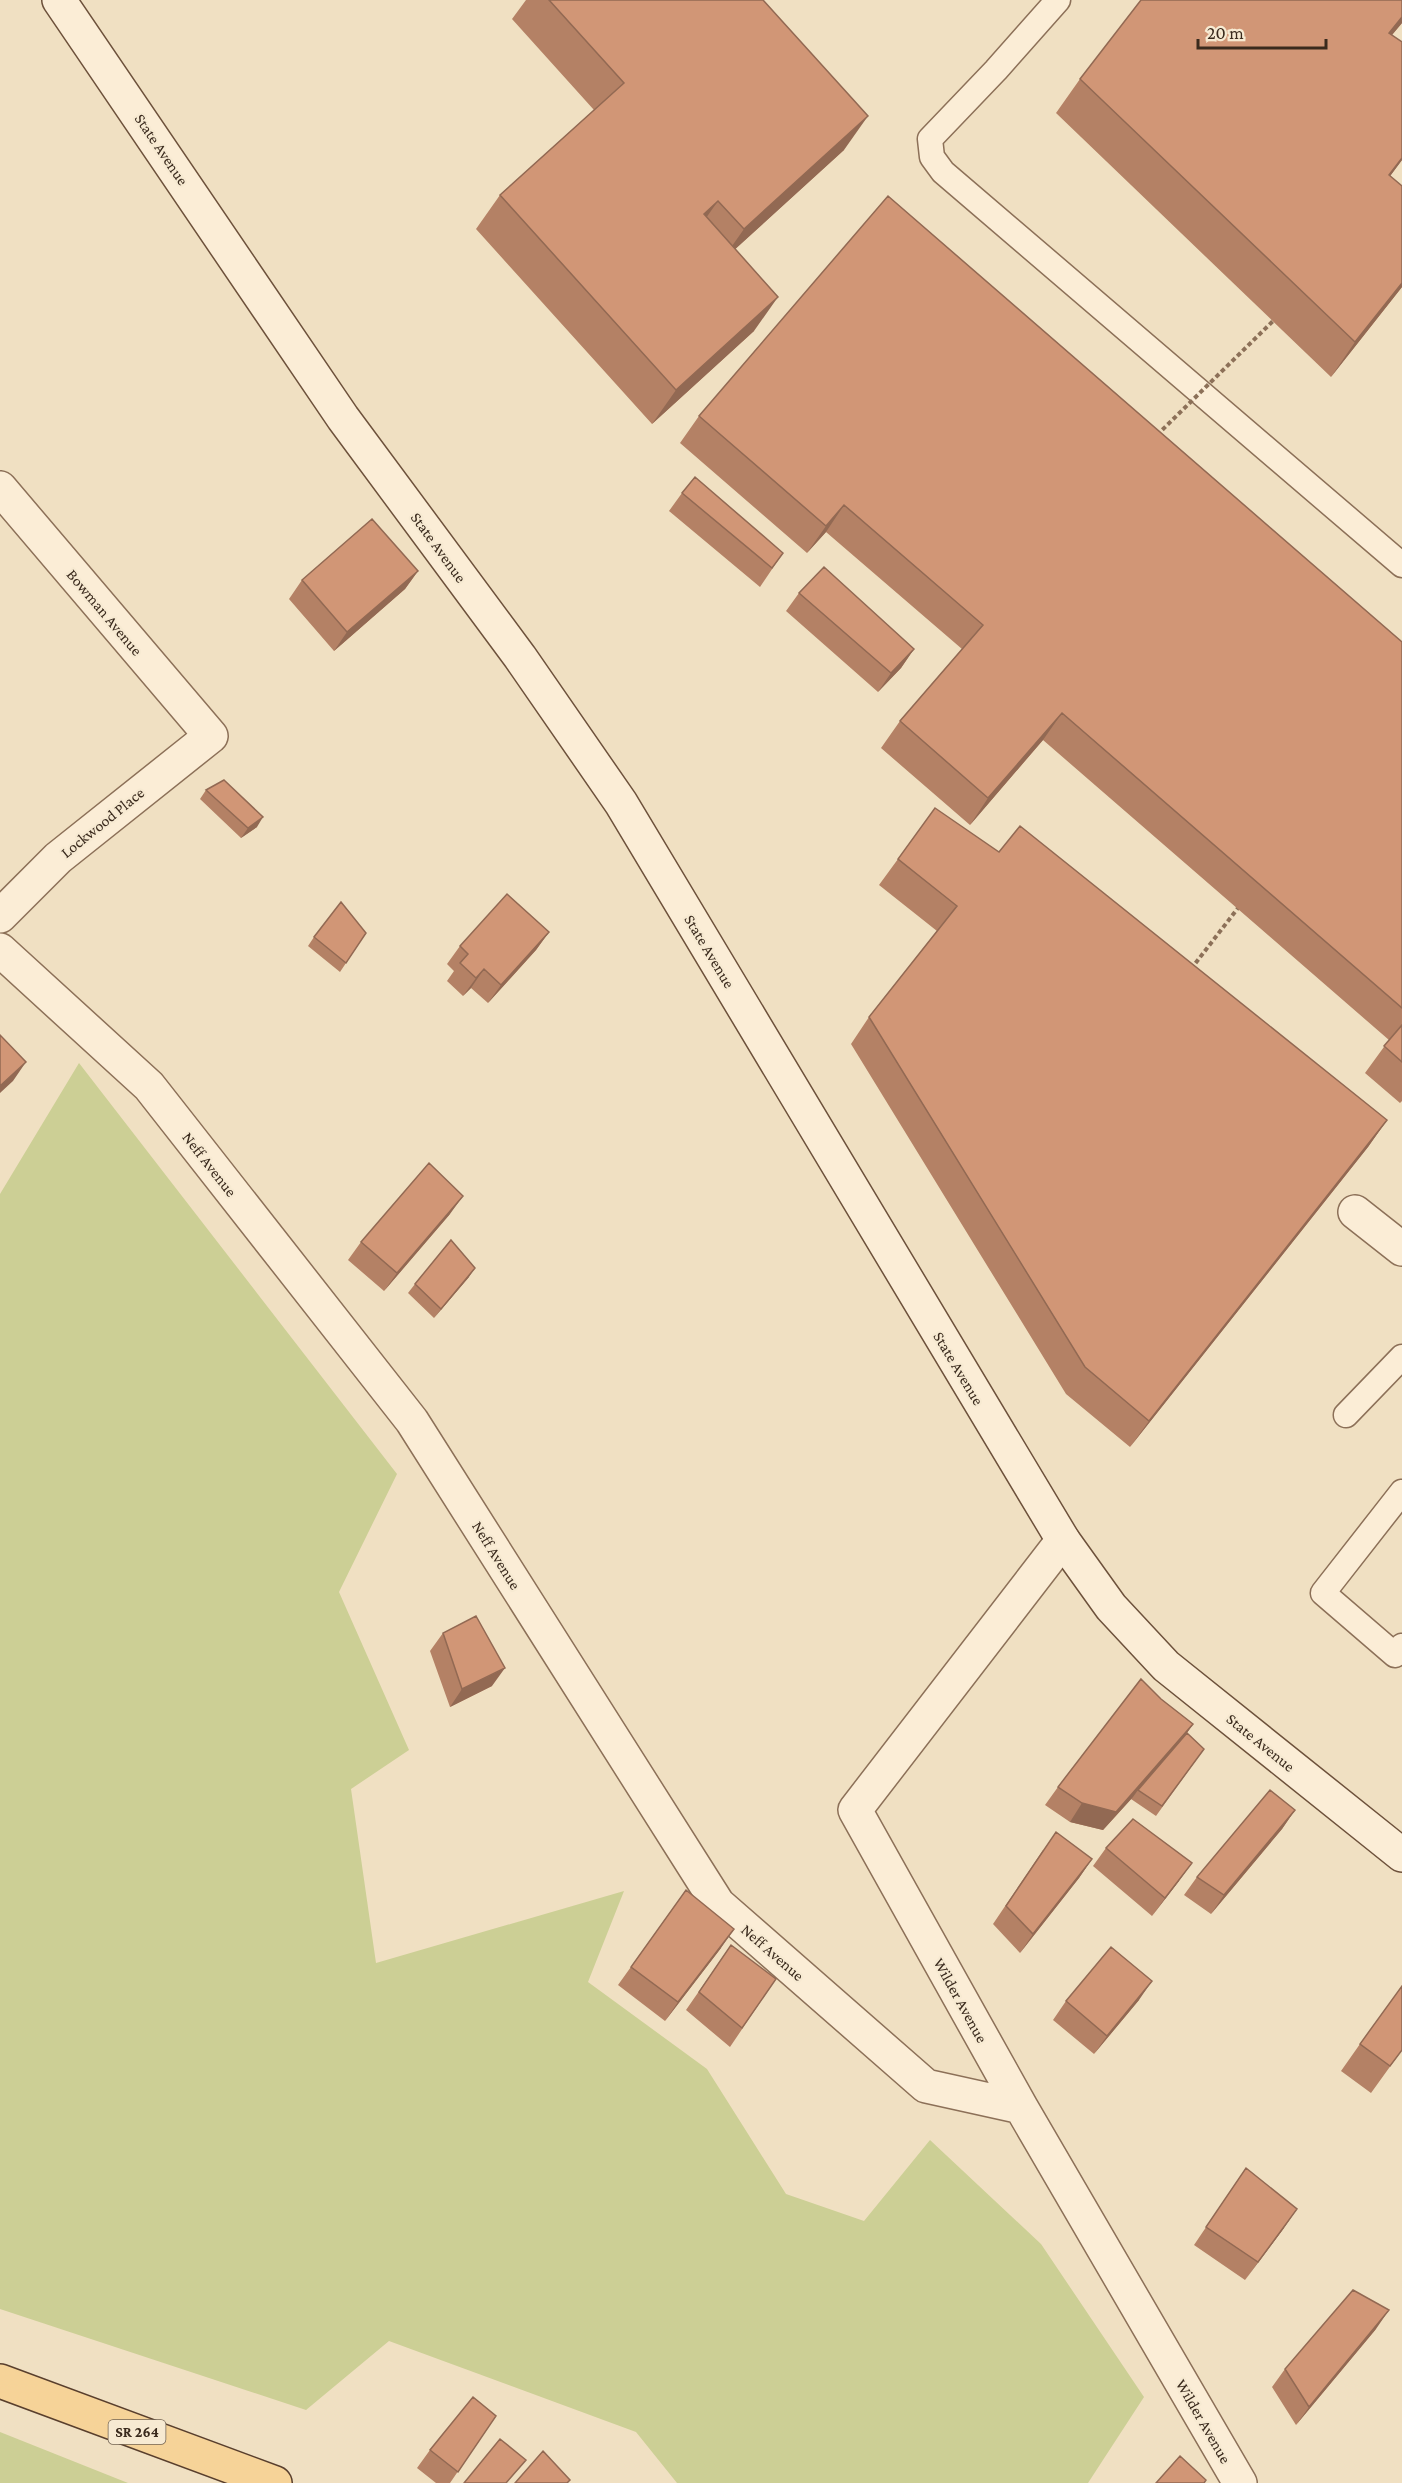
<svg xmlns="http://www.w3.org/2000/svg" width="1402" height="2483" viewBox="0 0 1402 2483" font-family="'Crimson Pro',serif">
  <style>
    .green { fill: #cccf95 }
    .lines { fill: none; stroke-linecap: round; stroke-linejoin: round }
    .service-casing { stroke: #8c7058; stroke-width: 27 }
    .minor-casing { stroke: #8c7058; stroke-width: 36 }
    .secondary-casing { stroke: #6d513b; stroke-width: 36 }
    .primary-casing { stroke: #593f2d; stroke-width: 36 }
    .path { stroke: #8c7058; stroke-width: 4; stroke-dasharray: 4.5 3; stroke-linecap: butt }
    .service { stroke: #fbedd6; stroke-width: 24 }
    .minor { stroke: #fbedd6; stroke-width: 33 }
    .secondary { stroke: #fbedd6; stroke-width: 33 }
    .primary { stroke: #f6d398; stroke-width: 33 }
    .path-bridge { stroke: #8c7058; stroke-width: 4; stroke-dasharray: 4.5 3; stroke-linecap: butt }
    .wall { fill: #b48165 }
    .shaded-wall { fill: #926953 }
    .building { fill: #d19676; stroke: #926953; stroke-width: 1.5 }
    .labels { text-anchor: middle; stroke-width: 4.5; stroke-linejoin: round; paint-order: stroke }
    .shield { fill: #f7ead2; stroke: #736453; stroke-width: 1.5 }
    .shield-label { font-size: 15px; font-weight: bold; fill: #3a2a1d }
    .street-label { font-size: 16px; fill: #3a2a1d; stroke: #f7ead2 }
  </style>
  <rect width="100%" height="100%" fill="#f0e0c2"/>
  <path class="green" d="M79,1063L397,1474L339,1592L409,1750L351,1789L376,1963L624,1891L588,1982L707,2069L786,2194L864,2221L930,2140L1041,2244L1144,2397L1088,2483H677L636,2432L389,2341L306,2410L0,2309V1194Z
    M0,2432L128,2483H0Z"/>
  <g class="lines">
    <defs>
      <path id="service" d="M1058,0L996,70L930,139L932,157L943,172L1402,565
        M1346,1415L1402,1357
        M1402,1492L1323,1593L1395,1655L1402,1646"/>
      <path id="minor" d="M0,488L211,736L58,858L0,916
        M0,950L149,1086L412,1421L718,1904L926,2086L1021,2107
        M1355,1212L1402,1249
        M1063,1540L855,1810L1021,2107L1240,2483"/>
      <path id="secondary" d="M59,0L343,418L520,657L621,803L1063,1540L1111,1607L1166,1666L1402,1855"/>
      <path id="primary" d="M0,2381L275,2483"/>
    </defs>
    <use href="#service" class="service-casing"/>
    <use href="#minor" class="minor-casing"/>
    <use href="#secondary" class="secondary-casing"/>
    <use href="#primary" class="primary-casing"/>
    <path class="path" d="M1191,969L1238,908"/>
    <use href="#service" class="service"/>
    <use href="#minor" class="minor"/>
    <use href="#secondary" class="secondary"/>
    <use href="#primary" class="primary"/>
    <path class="path-bridge" d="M1157,435L1273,321"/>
  </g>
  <path class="wall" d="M526,0H763L844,150L735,249L754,331L652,424L476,229L500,195L594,110L512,19Z
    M1402,0V23L1392,35L1402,42V160L1390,176L1402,287L1331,377L1056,113L1080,79Z
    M699,416L1402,642V1101L1400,1103L1365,1073L1389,1040L1043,740L970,825L881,748L900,721L962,649L826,532L807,553L680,443Z
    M682,493L783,553L760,587L669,511Z
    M418,571L405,589L334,651L289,599L302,580Z
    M799,593L914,649L901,668L878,692L786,611Z
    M206,790L257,827L241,838L200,799Z
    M898,859L1387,1120L1368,1147L1130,1447L1066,1394L851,1044L869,1017L937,931L879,885Z
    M549,932L536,950L488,1003L471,988L463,996L447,981L454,971L447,964L460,946Z
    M366,933L340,972L308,946L314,937Z
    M450,1214L384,1291L348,1260L361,1242Z
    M469,1277L434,1318L408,1293L415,1284Z
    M443,1633L492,1686L450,1707L430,1651Z
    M1161,1699L1193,1724L1187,1733L1204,1749L1156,1816L1131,1799L1133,1797L1103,1830L1070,1822L1045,1805L1058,1787Z
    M1295,1810L1282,1829L1211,1914L1184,1895L1197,1877Z
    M1106,1848L1179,1881L1152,1916L1093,1866Z
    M1043,1850L1092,1859L1079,1878L1020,1953L993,1924Z
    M686,1890L721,1948L665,2021L618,1985Z
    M731,1945L776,1979L730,2047L686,2010Z
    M1139,2000L1094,2054L1053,2020L1066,2001Z
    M1360,2044L1402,2050L1371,2093L1341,2071Z
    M1246,2168L1284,2228L1245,2280L1194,2245Z
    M1376,2329L1296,2425L1272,2387L1285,2369Z
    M496,2416L450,2483H436L417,2468L430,2450Z"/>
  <path class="shaded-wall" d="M1402,17V23L1365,67L1389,33Z
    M868,116L844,150L720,263L744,229Z
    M1402,158V160L1365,210L1389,175Z
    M718,201L694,235L704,214Z
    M1402,283V287L1331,377L1355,342Z
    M778,297L754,331L652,424L676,390Z
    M844,505L826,532L807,553L826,526Z
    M418,571L405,589L334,651L347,632Z
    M914,649L901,668L878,692L891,673Z
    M1062,713L1043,740L970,825L988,798Z
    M263,817L257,827L241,838L248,828Z
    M549,932L536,950L488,1003L501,985Z
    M484,969L471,988L463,996L476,978Z
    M26,1062L13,1081L0,1093V1086Z
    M1387,1120L1368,1147L1130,1447L1149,1421Z
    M463,1196L450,1214L384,1291L397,1273Z
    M475,1268L469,1277L434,1318L441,1309Z
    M505,1668L492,1686L450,1707L462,1689Z
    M1193,1724L1180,1743L1138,1790L1133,1797L1103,1830L1070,1822L1082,1803Z
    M1295,1810L1282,1829L1211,1914L1224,1895Z
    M1092,1859L1079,1878L1020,1953L1033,1934Z
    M1192,1863L1179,1881L1152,1916L1165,1898Z
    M734,1929L721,1948L665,2021L678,2002Z
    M1152,1981L1139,2000L1094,2054L1107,2036Z
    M1297,2209L1284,2228L1245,2280L1258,2262Z
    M1389,2310L1376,2329L1296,2425L1309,2407Z"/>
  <path class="building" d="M549,0H763L868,116L744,229L718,201L704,214L778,297L676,390L500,195L624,83Z
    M1141,0H1402V17L1389,33L1402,42V158L1389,175L1402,186V283L1355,342L1080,79Z
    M888,196L1402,642V1008L1062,713L988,798L900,721L983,625L844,505L826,526L699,416Z
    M695,477L783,553L772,568L682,493Z
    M372,519L418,571L347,632L302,580Z
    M824,567L914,649L891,673L799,593Z
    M224,780L263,817L248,828L206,790Z
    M935,808L999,852L1020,826L1387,1120L1149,1421L1085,1367L869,1017L957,906L898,859Z
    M507,894L549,932L501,985L484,969L476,978L460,963L468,954L460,946Z
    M341,902L366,933L346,963L314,937Z
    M1402,1025V1062L1384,1046Z
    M0,1035L26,1062L0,1086Z
    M429,1163L463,1196L397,1273L361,1242Z
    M451,1240L475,1268L441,1309L415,1284Z
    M476,1616L505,1668L462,1689L443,1633Z
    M1141,1679L1161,1699L1193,1724L1116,1812L1082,1803L1058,1787Z
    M1187,1733L1204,1749L1162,1806L1138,1790Z
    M1270,1790L1295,1810L1224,1895L1197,1877Z
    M1133,1819L1192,1863L1165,1898L1106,1848Z
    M1056,1832L1092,1859L1033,1934L1006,1906Z
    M686,1890L734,1929L678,2002L631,1967Z
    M731,1945L776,1979L742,2028L699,1992Z
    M1111,1947L1152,1981L1107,2036L1066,2001Z
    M1402,1986V2050L1390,2066L1360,2044Z
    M1246,2168L1297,2209L1258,2262L1206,2227Z
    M1353,2290L1389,2310L1309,2407L1285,2369Z
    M473,2397L496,2416L458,2472L430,2450Z
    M500,2439L526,2460L506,2483H464Z
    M543,2451L570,2480L567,2483H515Z
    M1180,2456L1206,2480L1204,2483H1156Z"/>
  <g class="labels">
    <rect class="shield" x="108.5" y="2420" width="57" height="24" rx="4.5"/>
    <g class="shield-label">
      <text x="137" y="2437">SR 264</text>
    </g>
    <g class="street-label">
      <text transform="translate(162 149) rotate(56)" y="6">State Avenue</text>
      <text transform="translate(439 547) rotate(54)" y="6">State Avenue</text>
      <text transform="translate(105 612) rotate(50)" y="6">Bowman Avenue</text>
      <text transform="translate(102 822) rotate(-39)" y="6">Lockwood Place</text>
      <text transform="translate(710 951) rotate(59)" y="6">State Avenue</text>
      <text transform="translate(210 1164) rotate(52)" y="6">Neff Avenue</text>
      <text transform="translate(959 1368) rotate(59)" y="6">State Avenue</text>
      <text transform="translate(497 1555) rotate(58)" y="6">Neff Avenue</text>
      <text transform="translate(1261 1742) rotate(39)" y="6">State Avenue</text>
      <text transform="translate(773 1952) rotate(41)" y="6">Neff Avenue</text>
      <text transform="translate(961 2000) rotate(61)" y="6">Wilder Avenue</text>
      <text transform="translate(1204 2421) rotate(60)" y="6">Wilder Avenue</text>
    </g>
  </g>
  <path d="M1198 39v9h128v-9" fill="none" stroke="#3a2a1d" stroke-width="3"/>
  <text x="1207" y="39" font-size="18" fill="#3a2a1d" stroke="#f7ead2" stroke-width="4.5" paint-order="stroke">20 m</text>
</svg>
